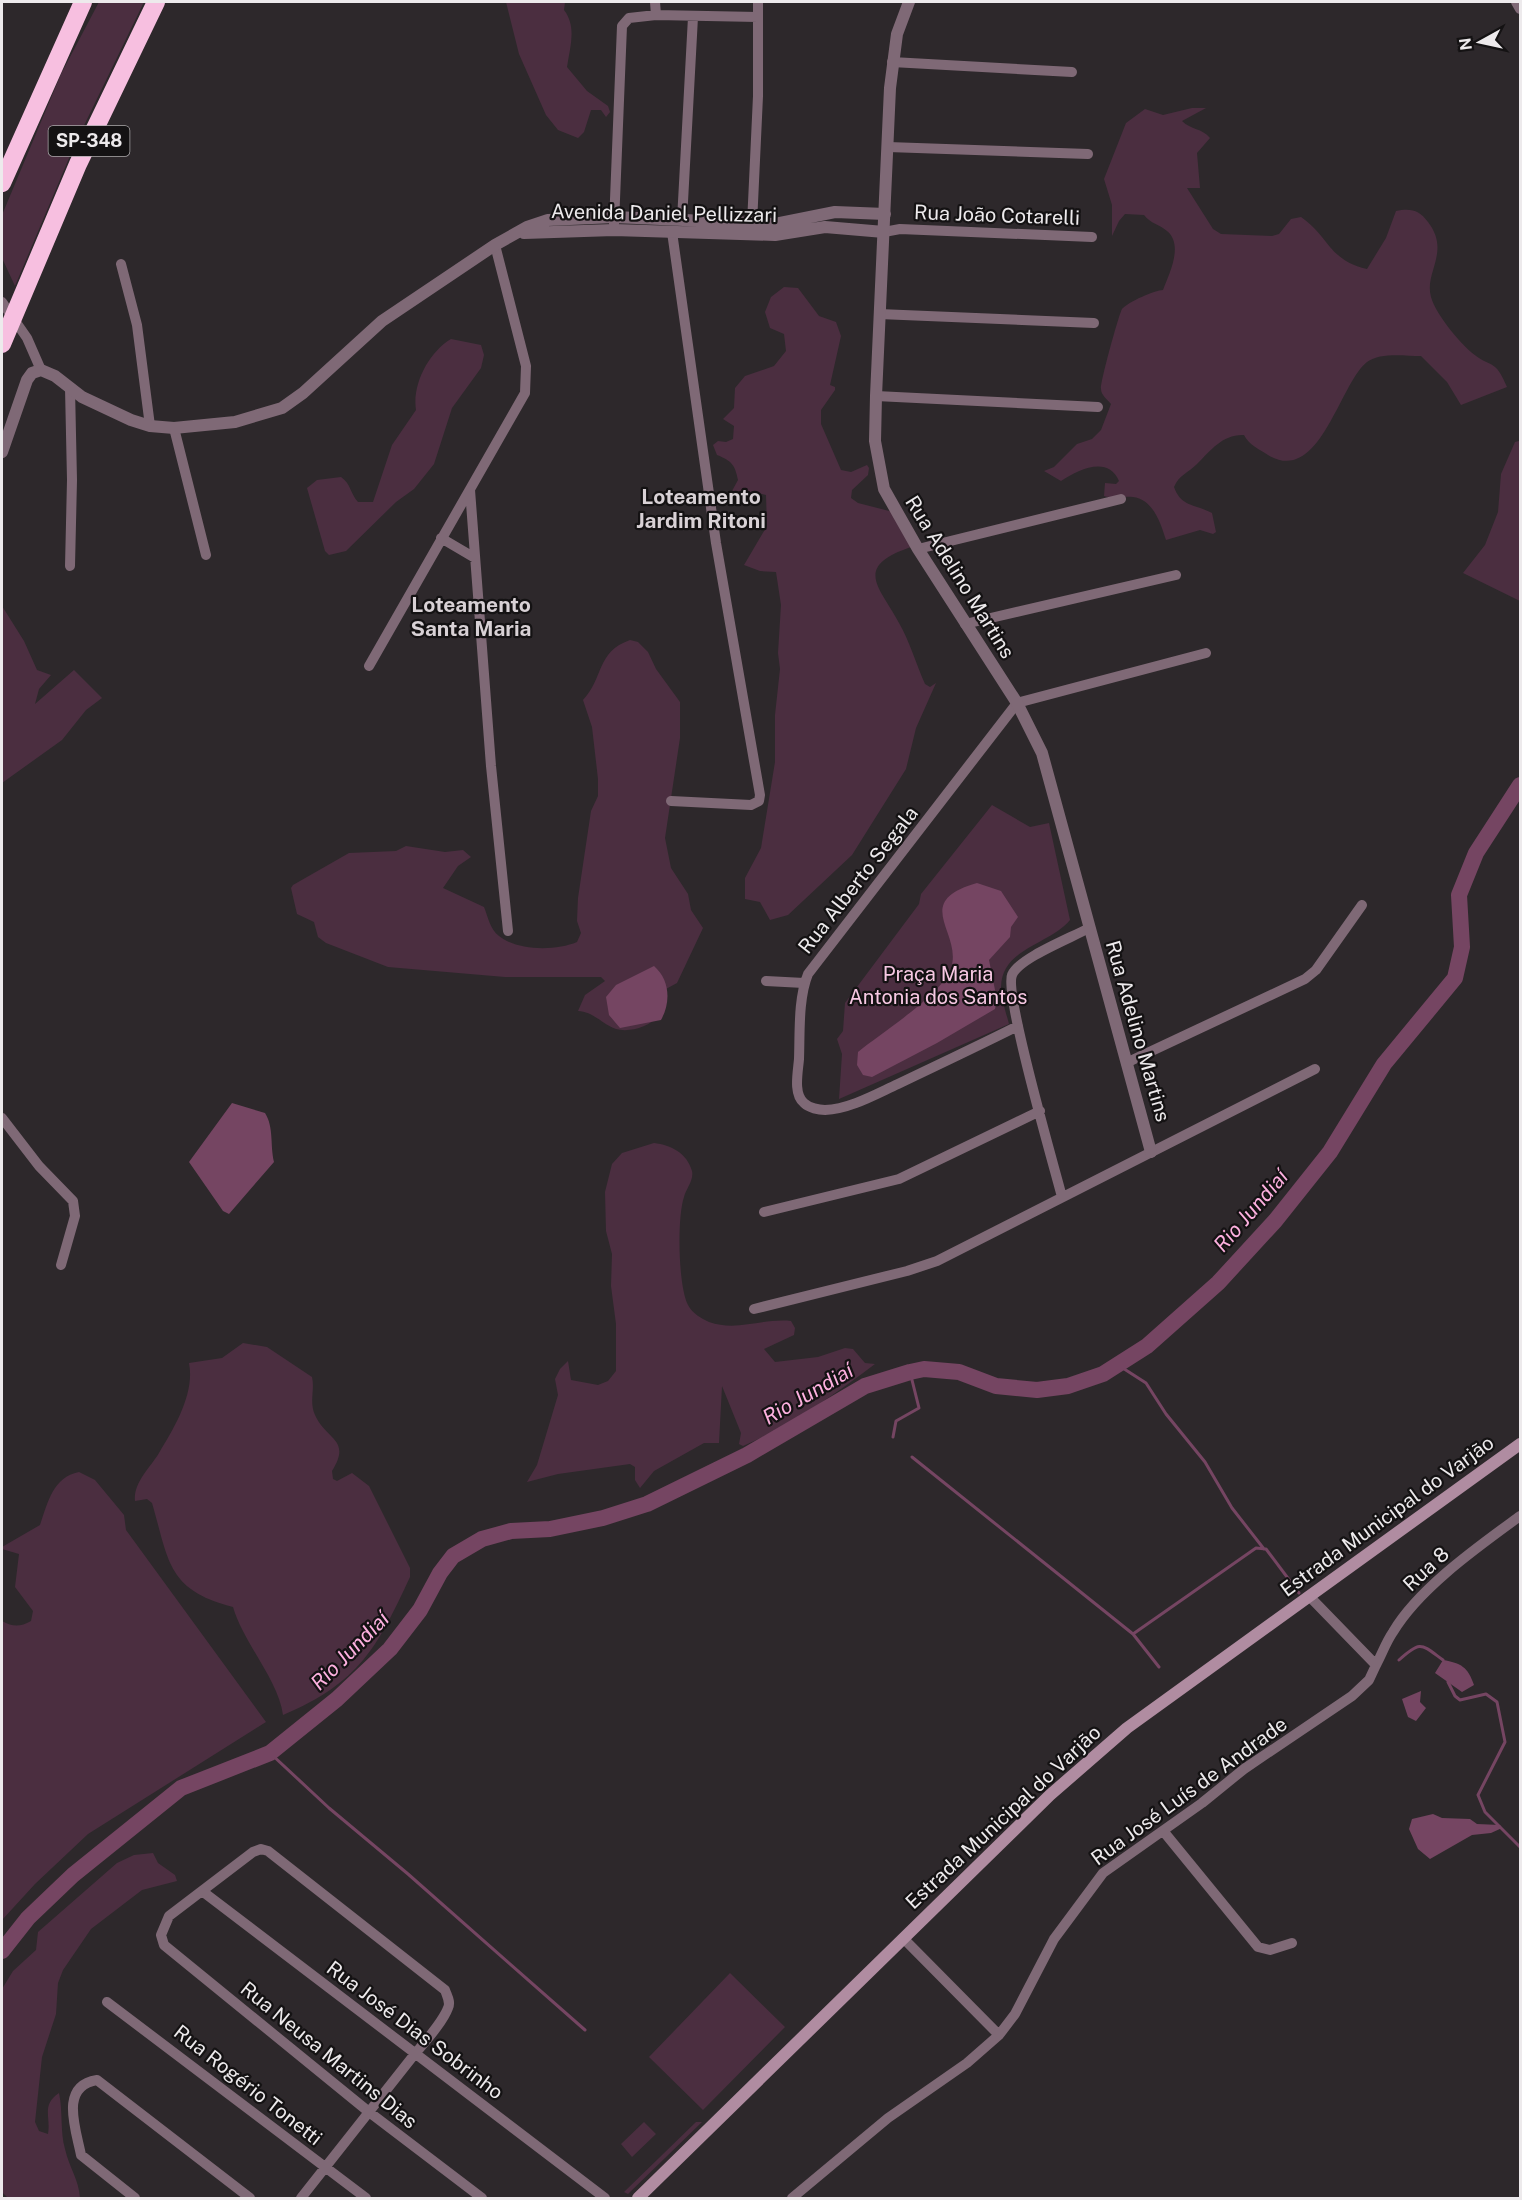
<svg xmlns="http://www.w3.org/2000/svg" width="1522" height="2200" viewBox="0 0 1522 2200" font-family="'Public Sans',sans-serif">
  <style>
    .green { fill: #4b2e40 }
    .water { fill: #754562 }
    .lines { fill: none; stroke-linecap: round; stroke-linejoin: round }
    .stream { stroke: #754562; stroke-width: 3 }
    .river { stroke: #754562; stroke-width: 16 }
    .minor { stroke: #7f6976; stroke-width: 10 }
    .tertiary { stroke: #7f6976; stroke-width: 12 }
    .secondary { stroke: #b08ca1; stroke-width: 12 }
    .motorway { stroke: #f7bfe0; stroke-width: 18 }
    .labels { text-anchor: middle; stroke-width: 4.5; stroke-linejoin: round; paint-order: stroke }
    .shield { fill: #141213; stroke: #aca9ab; stroke-width: 1.5 }
    .shield-label { font-size: 18px; font-weight: bold; fill: #edeaec }
    .street-label { font-size: 20px; fill: #edeaec; stroke: #141213 }
    .park-label { font-size: 20px; fill: #f7c8e3; stroke: #141213 }
    .neighbourhood-label { font-size: 21px; font-weight: bold; fill: #d8d1d5; stroke: #141213 }
    .water-label { font-size: 21px; font-style: italic; fill: #fdb0df; stroke: #141213 }
  </style>
  <rect width="100%" height="100%" fill="#2d282b"/>
  <path class="green" d="M99,2H144L75,144L15,286L2,258V215L61,74Z
    M506,2H565L564,10C577,27 570,47 567,67L587,91L608,106L610,112L606,117L601,110H591L584,132L578,138L558,130L546,115L519,54Z
    M1192,108H1206L1182,121C1191,130 1202,128 1210,138L1197,153L1200,188H1187L1213,229L1221,234L1272,236L1279,234L1291,219L1301,217C1329,236 1328,260 1367,269L1386,238L1396,211C1411,208 1419,210 1428,222C1451,252 1424,272 1431,297C1436,315 1463,348 1479,358C1484,362 1491,363 1495,367C1501,372 1504,381 1507,387L1461,405L1447,382L1421,356C1405,356 1380,352 1367,362C1339,384 1320,486 1268,455C1259,449 1249,445 1244,435C1223,434 1211,450 1197,464C1188,473 1179,475 1174,487C1181,507 1195,504 1212,513L1216,532L1213,534L1200,530L1166,540C1161,524 1153,499 1133,497C1122,496 1114,499 1104,496L1105,483L1116,484L1119,481C1108,455 1078,470 1061,481L1044,471L1054,467L1077,444L1092,439L1101,430L1111,404C1107,399 1101,395 1101,389C1100,383 1119,314 1122,309C1128,302 1155,290 1163,290C1169,274 1184,245 1167,231C1159,224 1151,224 1144,215L1125,214L1119,221L1112,236V205L1104,179L1126,123L1145,109L1163,115Z
    M784,287L798,288L819,316L836,322L841,336L830,385L835,387V390L821,410V424L841,470L851,472L867,465L869,468L868,475L852,490L851,498L858,503L897,513L911,547C852,567 880,587 899,623C910,642 916,664 925,684L930,687L936,683L916,728L906,769L852,855L788,915L770,920L760,902L745,899V878L761,848L775,762V715L780,669L778,653L781,605L776,572L760,571L744,565L767,526L766,495L758,493L739,500L732,491L738,480C735,465 732,461 717,455L713,445L718,441L726,442L733,439L734,426L723,419L734,408L735,388L745,376L774,366L786,351L784,334L770,328L765,312L771,297Z
    M451,339L481,345L484,355L481,368L452,408L434,464L414,489L396,502L346,551L329,555L325,551L307,488L317,480L341,477C351,484 350,493 358,502H373L392,445L416,410C412,384 429,352 451,339Z
    M1519,441L1520,442V601L1463,573L1485,545L1498,512L1501,474L1515,442Z
    M2,606L24,641L37,670L51,675L39,689L35,704L74,670L102,698L86,710L62,740L2,783Z
    M630,640L638,642L648,652L656,669L680,702V738L665,838L671,868L688,894L691,910L703,928L677,983L664,990C663,997 663,1008 660,1014C652,1026 630,1033 616,1029C602,1024 594,1012 578,1011L585,995L605,981L601,977H505L388,967L326,943L318,937L314,922L297,914L291,888L293,885L349,853L396,851L406,846L445,852L463,850L471,857L458,866L443,888L484,907C488,917 490,929 499,936C517,951 556,951 577,942L581,933L577,921L578,898L591,811L598,796V779L592,727L583,700C604,678 596,652 630,640Z
    M992,805L1030,827L1049,823L1070,920C1049,945 1002,948 1001,987C1001,999 1006,1012 1009,1024L839,1099L842,1054L837,1039L843,1031L845,1003L919,904L921,894Z
    M654,1143C671,1145 687,1153 692,1171C694,1180 686,1189 684,1197C677,1217 678,1286 688,1305C693,1314 701,1318 709,1322C737,1332 763,1318 791,1321L795,1328L794,1335L764,1349L775,1362L818,1357L845,1348L853,1349L865,1363L875,1364C833,1396 791,1425 743,1446L739,1444L741,1433L722,1386L719,1443H704L654,1471L640,1488L635,1480V1467L630,1464L558,1474L527,1482L537,1465L558,1395L555,1379L560,1369L568,1361L571,1380L598,1385L608,1381L616,1371V1324L611,1286L612,1254L606,1231L605,1192L612,1164L622,1153Z
    M243,1343L267,1347L312,1377C315,1389 309,1403 315,1415C326,1440 352,1439 332,1471L333,1479L337,1481L352,1473L369,1486L410,1568V1577C377,1648 359,1683 283,1715C279,1681 243,1642 233,1607C167,1590 169,1561 152,1503L147,1499L135,1501C133,1483 150,1468 159,1453C175,1427 195,1393 189,1363L222,1358Z
    M79,1472L95,1480L124,1515L126,1530L266,1722L88,1834L35,1884L2,1920V1621C13,1627 20,1627 31,1621L33,1611L15,1587L19,1554L2,1549V1547L40,1525C48,1502 53,1477 79,1472Z
    M153,1853L158,1863L175,1875L177,1881L142,1890L91,1929L63,1970L58,1983L56,2014L42,2057L35,2122L39,2131L48,2134C51,2117 41,2105 59,2093C63,2111 60,2132 65,2149C69,2167 79,2180 80,2198H8L2,2192V1989L13,1971L36,1950L38,1932L117,1863L134,1855Z
    M730,1973L785,2027L703,2110L649,2057Z
    M644,2122L656,2134L632,2157L621,2144Z
    M696,2122H702L628,2194L624,2192Z"/>
  <path class="water" d="M977,883L1001,891L1018,917L1011,927L1010,937L989,960L997,1000L995,1009L937,1043L872,1077L863,1075L857,1065L858,1052C881,1033 942,995 951,968C963,933 910,902 977,883Z
    M654,966C670,980 671,1002 661,1020L620,1028L609,1015L606,997L616,985Z
    M232,1103L265,1113C274,1127 270,1145 274,1162L229,1214L223,1211L189,1162Z
    M1443,1660C1461,1663 1468,1667 1474,1685L1462,1692L1435,1673Z
    M1421,1691L1420,1702L1426,1708L1416,1721L1408,1717L1402,1699Z
    M1433,1814L1442,1818L1470,1819L1477,1824L1500,1825L1502,1828L1491,1833L1472,1835L1430,1859L1418,1849L1409,1829L1412,1819Z"/>
  <g class="lines">
    <path class="stream" d="M1118,1365L1146,1383L1166,1414L1205,1462L1232,1508L1264,1549
      M893,1437L896,1421L919,1408L910,1372
      M912,1457L1133,1634L1159,1667
      M1133,1634L1256,1548L1266,1549L1299,1593
      M1399,1660C1421,1640 1421,1644 1443,1660
      M1448,1682L1455,1696L1460,1700L1486,1694L1497,1702L1505,1742L1478,1795L1485,1812L1520,1847
      M270,1753L329,1808L408,1874L585,2030"/>
    <path class="river" d="M2,1951L28,1918L73,1875L181,1788L270,1753L337,1699L390,1649L420,1610L440,1573L453,1556L482,1539L511,1531L550,1529L603,1518L647,1504L747,1455L865,1386L910,1372L924,1369L959,1372L996,1386L1037,1390L1068,1386L1103,1374L1147,1346L1218,1283L1275,1221L1330,1152L1384,1064L1455,978L1462,947L1459,895L1476,853L1520,785"/>
    <path class="minor" d="M655,2L656,15
      M1516,2L1520,9
      M892,62L1072,72
      M888,147L1088,154
      M682,220L693,17
      M614,224L622,26L629,18L656,15L758,17
      M752,224L758,96V2
      M884,232L900,229L1092,237
      M121,264L137,325L150,426
      M2,302L27,338L41,370
      M879,314L1094,323
      M876,396L1098,407
      M174,428L206,555
      M470,490L491,766L508,931
      M441,538L475,558
      M918,549L1121,499
      M70,566L72,480L70,388
      M965,624L1176,575
      M369,666L525,393L526,366L495,245
      M671,801L751,805L759,801L760,795L716,543L672,232
      M766,981L804,983
      M1018,1026C978,1046 938,1065 898,1084C876,1094 850,1109 825,1110C819,1110 809,1108 804,1103C793,1094 798,1072 799,1059C800,1032 798,999 808,974L1017,703L1206,653
      M1126,1063L1305,979L1316,970L1362,905
      M2,1118L39,1166L73,1201L75,1216L61,1265
      M1062,1197C1054,1166 1004,994 1012,975C1019,958 1071,938 1089,928
      M764,1212L899,1179L1040,1111
      M754,1309L907,1271L937,1261L1315,1069
      M1376,1665C1382,1654 1386,1642 1393,1632C1419,1588 1479,1546 1520,1516
      M1164,1832L1258,1947L1270,1950L1292,1943
      M202,1891L605,2198
      M903,1938L999,2035
      M107,2002L366,2198
      M135,2198L81,2155C76,2129 59,2086 97,2080L250,2198
      M301,2198C337,2152 374,2106 410,2060C421,2046 442,2024 448,2008C451,2002 447,1996 445,1990L268,1851L261,1849L253,1852L169,1916L161,1935L164,1945L369,2112L482,2198
      M792,2198L888,2118L967,2063L999,2035L1015,2014L1054,1939L1103,1873L1202,1803L1244,1769L1352,1696L1369,1680L1376,1665L1309,1596"/>
    <path class="tertiary" d="M909,2L897,34L890,88L876,396L875,441L884,489L918,549L1017,703L1042,753L1151,1152
      M524,233L614,230L775,235L825,227L884,232
      M2,452L27,380L32,373L41,370L55,376L82,397L131,420L150,426L174,428L235,422L282,408L303,393L382,321L495,245L527,227L548,220L614,217L775,224L835,212L885,214"/>
    <path class="secondary" d="M638,2198L1050,1795L1127,1728L1520,1444"/>
    <path class="motorway" d="M2,183L83,2
      M2,344L78,164L156,2"/>
  </g>
  <g class="labels">
    <rect class="shield" x="48.5" y="126" width="81" height="30" rx="4.5"/>
    <g class="shield-label">
      <text x="89" y="147">SP-348</text>
    </g>
    <g class="street-label">
      <text transform="translate(664 213) rotate(1)" y="7">Avenida Daniel Pellizzari</text>
      <text transform="translate(997 215) rotate(2)" y="7">Rua João Cotarelli</text>
      <text transform="translate(960 577) rotate(58)" y="7">Rua Adelino Martins</text>
      <text transform="translate(858 880) rotate(-52)" y="7">Rua Alberto Segala</text>
      <text transform="translate(1138 1031) rotate(74)" y="7">Rua Adelino Martins</text>
      <text transform="translate(1387 1516) rotate(-36)" y="7">Estrada Municipal do Varjão</text>
      <text transform="translate(1426 1569) rotate(-43)" y="7">Rua 8</text>
      <text transform="translate(1189 1791) rotate(-36)" y="7">Rua José Luís de Andrade</text>
      <text transform="translate(1003 1817) rotate(-43)" y="7">Estrada Municipal do Varjão</text>
      <text transform="translate(415 2030) rotate(37)" y="7">Rua José Dias Sobrinho</text>
      <text transform="translate(329 2055) rotate(39)" y="7">Rua Neusa Martins Dias</text>
      <text transform="translate(248 2085) rotate(38)" y="7">Rua Rogério Tonetti</text>
    </g>
    <g class="park-label">
      <text x="938" y="981">Praça Maria<tspan x="938" dy="23">Antonia dos Santos</tspan></text>
    </g>
    <g class="neighbourhood-label">
      <text x="701" y="504">Loteamento<tspan x="701" dy="24">Jardim Ritoni</tspan></text>
      <text x="471" y="612">Loteamento<tspan x="471" dy="24">Santa Maria</tspan></text>
    </g>
    <g class="water-label">
      <text transform="translate(1251 1211) rotate(-49)" y="7">Rio Jundiaí</text>
      <text transform="translate(808 1394) rotate(-30)" y="7">Rio Jundiaí</text>
      <text transform="translate(350 1651) rotate(-45)" y="7">Rio Jundiaí</text>
    </g>
  </g>
  <rect width="1522" height="2200" fill="none" stroke="#edeaec" stroke-width="6"/>
  <g transform="translate(1480 42) rotate(262)" stroke="#141213" stroke-width="4.5" paint-order="stroke">
  <path d="M0-4.5L10 22L0 15L-10 22Z" fill="#edeaec"/>
  <text y="-9" font-size="16" font-weight="bold" text-anchor="middle" fill="#edeaec">N</text>
  </g>
</svg>
